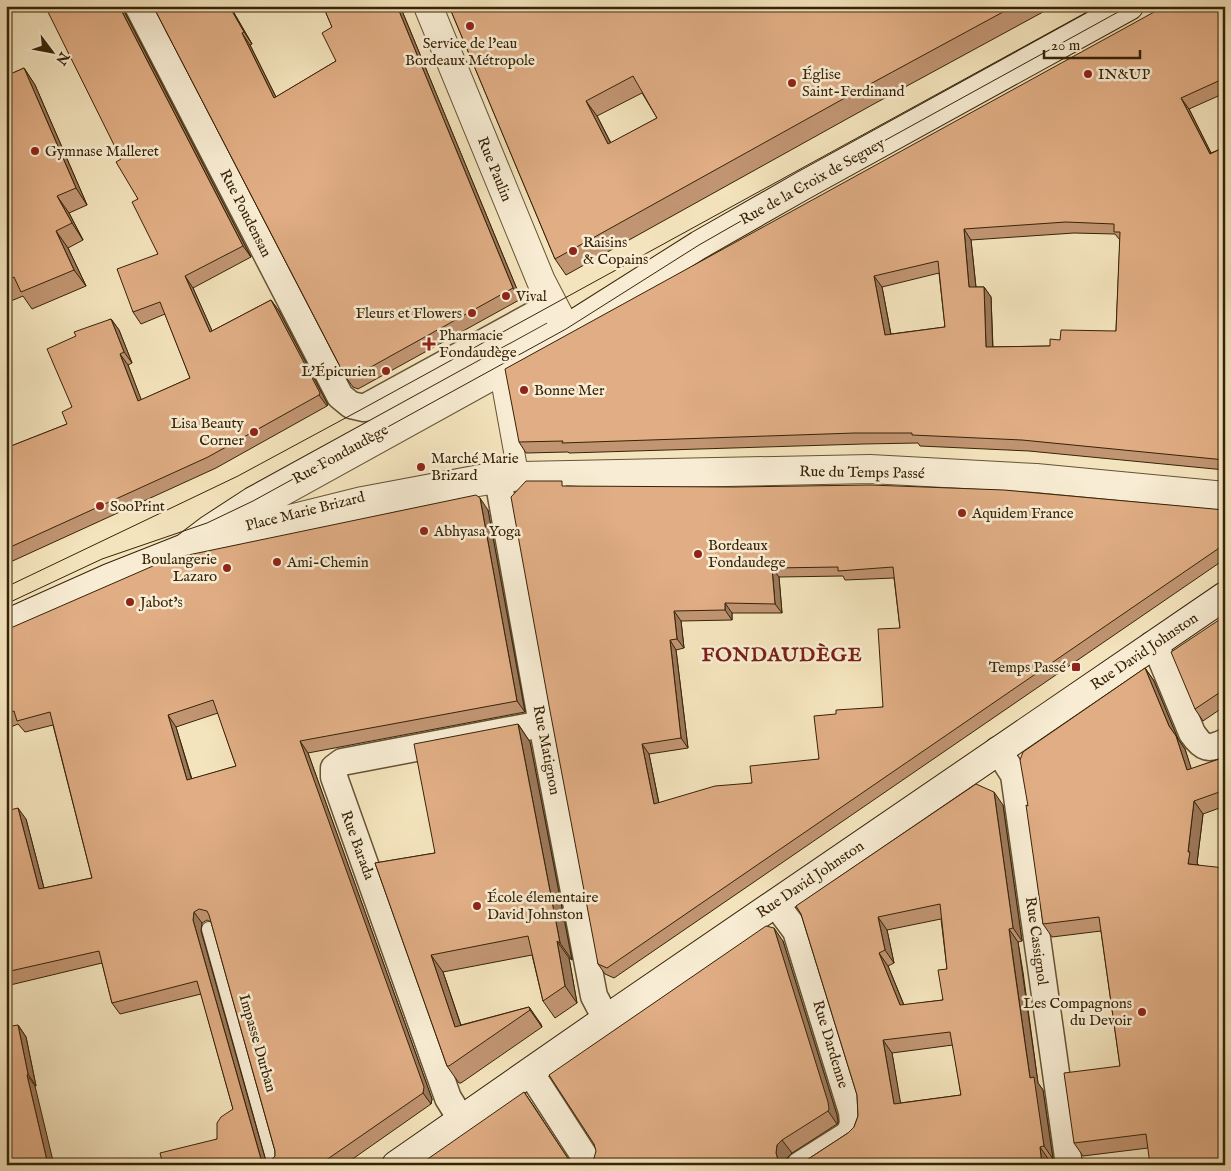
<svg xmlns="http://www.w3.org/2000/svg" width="1231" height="1171" viewBox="0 0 1231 1171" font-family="'IM FELL English',serif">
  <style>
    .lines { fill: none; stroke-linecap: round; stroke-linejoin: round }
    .service-casing { stroke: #665334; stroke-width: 16 }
    .pedestrian-casing { stroke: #665334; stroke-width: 22 }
    .minor-casing { stroke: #665334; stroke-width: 29 }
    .tertiary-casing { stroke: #665334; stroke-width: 30 }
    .secondary-casing { stroke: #372307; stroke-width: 30 }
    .service { stroke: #f8edd4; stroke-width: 14 }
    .pedestrian { stroke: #f8edd4; stroke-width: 20 }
    .minor { stroke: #f8edd4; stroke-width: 26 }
    .tertiary { stroke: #f8edd4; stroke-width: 28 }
    .secondary { stroke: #f8edd4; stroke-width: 28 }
    .tram { stroke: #372307; stroke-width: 1 }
    .wall { fill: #c19572; stroke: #372307; fill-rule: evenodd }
    .shaded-wall { fill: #9d795c; stroke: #372307 }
    .building { fill: #e0ad84; stroke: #372307; fill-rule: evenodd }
    .poi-dot { fill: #8f2418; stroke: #f8edd4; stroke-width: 2 }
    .labels { text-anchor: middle; stroke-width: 5; stroke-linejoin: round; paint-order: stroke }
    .poi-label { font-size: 15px; fill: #372307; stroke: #f8edd4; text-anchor: start }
    .street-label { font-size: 15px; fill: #372307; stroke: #f8edd4 }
    .district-label { font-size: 20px; font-weight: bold; letter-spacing: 1px; fill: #7a1f14; stroke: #f8edd4 }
  </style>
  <rect width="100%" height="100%" fill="#f4e4bd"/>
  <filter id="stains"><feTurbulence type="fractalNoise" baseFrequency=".004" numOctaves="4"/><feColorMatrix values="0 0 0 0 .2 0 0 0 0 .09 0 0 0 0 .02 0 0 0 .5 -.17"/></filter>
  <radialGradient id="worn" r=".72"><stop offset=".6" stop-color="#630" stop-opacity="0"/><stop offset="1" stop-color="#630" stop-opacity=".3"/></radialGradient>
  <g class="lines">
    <defs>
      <path id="service" d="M209,929L275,1165"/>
      <path id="pedestrian" d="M498,377L502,385L517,468L362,497L237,528L232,527L234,523Z"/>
      <path id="minor" d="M138,6L340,396L351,405L364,408L552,305
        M498,479L542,724L594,996L606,1019
        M1152,645L1160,656L1192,733C1203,749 1208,750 1225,742
        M998,750L1014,775L1069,1165
        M775,903L796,931L852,1112L853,1124L849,1134L800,1165
        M530,1072L590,1165
        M461,1119L448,1098L334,777V768L342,762L542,724"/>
      <path id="tertiary" d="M428,6L541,281L566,329
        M185,548C295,522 409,489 521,476L870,469L1036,478L1225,496"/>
      <path id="secondary" d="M6,624L109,578L185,548L210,529L253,501L566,329L699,245L804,185L1129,6
        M396,1165L606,1019L1225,596"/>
    </defs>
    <use href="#service" class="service-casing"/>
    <use href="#pedestrian" class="pedestrian-casing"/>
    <use href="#minor" class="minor-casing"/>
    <use href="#tertiary" class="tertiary-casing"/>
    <use href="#secondary" class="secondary-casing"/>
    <use href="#service" class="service"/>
    <use href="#pedestrian" class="pedestrian"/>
    <use href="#minor" class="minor"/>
    <use href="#tertiary" class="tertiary"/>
    <use href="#secondary" class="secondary"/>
    <path class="tram" d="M6,587L238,476L364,408L1098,6
      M6,604L102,559L207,523L253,501L566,329L699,245L804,185L1129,6"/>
  </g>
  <path class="wall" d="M153,6H230L252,44L250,45L276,97L336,61L332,27L323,6H400L521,299L358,389L353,387L345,376Z
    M449,6H1054L872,105L566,275L555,259ZM642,93L657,118L611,143L597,116Z
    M1225,6V93L1189,109L1211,153L1225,147V470L1029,451L920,446L918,443L863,444L569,453L568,452L526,453L519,442ZM1074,233L1115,234L1120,240L1116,331L1050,346L993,347L991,297L984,287H976L971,240ZM939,273L945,327L891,334L882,287Z
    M125,13L251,257L193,288L212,331L271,300L279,311L328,405L327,406L216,468L6,564V448L67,424L72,407L76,336L111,319L119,330L132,363L128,365L141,400L190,378L165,314L141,324L133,312L158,254L138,199L121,159Z
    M24,68L35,85L87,205L69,213L83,240L68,248L86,286L32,309L23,296L6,303V76Z
    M566,486L1225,510V559L614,978L605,974L598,964ZM843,576L845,580L894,578L900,628L883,707L836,714L819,759L752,783L659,803L649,754L688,748L676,650L684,648L681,621L732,620V613H782L779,577Z
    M488,510L525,712L308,753L432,1099L431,1104L344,1165H163L217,1139L233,1109L201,994L120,1014L112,1003L102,963L6,986V811L26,819L44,888L92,878L53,725L25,732L18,724L6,729V630ZM218,713L236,766L192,779L176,727ZM207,920L211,922L275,1151V1156L270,1162H266L201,931L202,923Z
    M1225,616V706L1203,721L1195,709Z
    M1145,668L1154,681L1178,739L1185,749L1191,769L1225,757V806L1203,814L1197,863L1199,865L1148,1148L1083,1156L1074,1143L1120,1066L1101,931L1052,937L1043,924L1028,806Z
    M518,724L530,742L572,960L569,958L577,1003L555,1018L543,1001L532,955L443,972L461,1025L529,1007L542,1027L461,1083H459L447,1066L375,863L435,853Z
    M1003,805L1022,941L1018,942L1023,972L1038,1083L1043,1090L1053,1159L1049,1160L1050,1165H799L848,1133L854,1127L858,1116L857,1095L801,914ZM941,919L947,969L943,1000L904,1005L888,966L894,963L887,930ZM953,1045L961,1095L900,1103L892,1053Z
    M783,941L837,1115L838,1122L837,1124L792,1153L787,1158L785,1165H588L589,1164Z
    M18,1025L26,1037L36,1086H35L6,1165Z"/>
  <path class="shaded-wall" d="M119,6H123L125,13L251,257L243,246Z
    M229,6H230L252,44L244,32Z
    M397,6H400L521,299L513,288Z
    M242,33L250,45L282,109L274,98Z
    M24,68L35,85L87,205L76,188Z
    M1181,98L1189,109L1217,165L1210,154Z
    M586,101L597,116L619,160L608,144Z
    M57,196L69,213L83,240L72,223Z
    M964,229L971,240L977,298L969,287Z
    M56,231L68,248L86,286L74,270Z
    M185,276L193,288L218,344L210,332Z
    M874,276L882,287L893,346L885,335Z
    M984,287L991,297L993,357L986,347Z
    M271,300L279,311L328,405L327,406L319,395Z
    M111,319L119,330L132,363L124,352Z
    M120,354L128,365L146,412L138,401Z
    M480,498L488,510L525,712L517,701Z
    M772,568L779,577L782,613L775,604Z
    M725,603L732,613V620L725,610Z
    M674,611L681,621L684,648L677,639Z
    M670,640L676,650L688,748L681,738Z
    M1145,668L1154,681L1178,739L1169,726Z
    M168,715L176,727L195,791L187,780Z
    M518,724L530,742L572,960L560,943Z
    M1176,736L1185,749L1196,783L1187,770Z
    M300,741L308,753L432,1099L431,1104L423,1093Z
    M642,744L649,754L661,814L654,804Z
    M994,792L1003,805L1022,941L1013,928Z
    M1194,801L1203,814L1197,863L1199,865L1188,864V852Z
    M18,808L26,819L47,900L39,889Z
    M194,912L202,923L201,931L267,1165L261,1159L193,920Z
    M878,917L887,930L894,963L885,950Z
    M774,928L783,941L837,1115L838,1122L837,1124L828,1111Z
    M1009,929L1018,942L1038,1083L1043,1090L1053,1159L1044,1146L1030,1078Z
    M557,941L569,958L577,1003L565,986Z
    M879,953L888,966L909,1018L900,1005Z
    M431,955L443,972L467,1044L455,1027Z
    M529,1007L541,1024L542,1027L530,1010Z
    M18,1025L26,1037L36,1086L28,1074Z
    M883,1040L892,1053L903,1117L894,1104Z
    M27,1075L35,1086L54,1165H48Z
    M524,1092L533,1105L572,1165Z
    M782,1140L792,1153L787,1158L785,1165H782L778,1160L776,1153L777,1145Z
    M1040,1147L1049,1160L1050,1165H1042Z"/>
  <path class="building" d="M45,6H119L243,246L185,276L210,332L271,300L320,393L319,395L208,457L6,549V448L67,424L62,412L72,407L47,349L76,336L74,332L111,319L124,352L120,354L138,401L190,378L160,302L133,312L117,269L158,254L132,202L138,199L116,162L121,159Z
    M153,6H229L244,32L242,33L274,98L336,61L322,33L332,27L323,6H397L513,288L351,378L345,376Z
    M449,6H1014L861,89L555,259ZM633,76L657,118L608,144L586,101Z
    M1165,6H1225V78L1181,98L1210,154L1225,147V460L1022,440L912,435V433H855L562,443L563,441L519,442L505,369ZM1066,222L1114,224V232H1120L1116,331L1061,330L1060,340L1050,339V346L986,347L984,287H969L964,229ZM938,261L945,327L885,335L874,276Z
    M24,68L76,188L57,196L72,223L56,231L74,270L21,292L14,277L6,281V76Z
    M526,481H562V486L734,487L870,485L1004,490L1225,510V544L607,968L598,964L550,711L511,497ZM838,567V571L893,567L900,628L878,629L883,707L836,710V714L814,716L819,759L750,766L752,783L715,786L654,804L642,744L681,738L670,640L677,639L674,611L725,610V603L775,604L772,568Z
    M476,495L480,498L517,701L300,741L424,1087L423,1093L319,1165H163L160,1153L217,1139V1123L221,1117L233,1109L197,981L112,1003L99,951L6,972V811L18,808L39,889L92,878L50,712L17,721L14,711L6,714V630L169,559ZM213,700L236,766L187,780L168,715ZM199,909L207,911L209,915L275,1151V1156L270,1162H265L261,1159L193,920L194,912Z
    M1225,616V689L1195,709L1171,652Z
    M1145,668L1169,726L1176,736L1187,770L1225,757V790L1194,801L1188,852H1190L1188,864L1225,868V1165H1150L1146,1134L1074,1143L1064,1073L1120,1066L1099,917L1043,924L1026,805L1028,806L1020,760L1023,752Z
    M518,724L560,943L557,941L565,986L543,1001L528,936L431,955L455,1027L529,1007L530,1010L449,1066H447L375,863L435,853L414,744Z
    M976,784L994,792L1013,928L1009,929L1013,959L1030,1078L1034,1077L1044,1146L1040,1147L1042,1165H966V1164L957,1165H799L848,1133L854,1127L858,1116L857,1095L801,914L796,906ZM940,904L947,969L938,970L943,1000L900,1005L879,953L885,950L878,917ZM950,1032L961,1095L894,1104L883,1040Z
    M766,926L774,928L828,1102L829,1109L828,1111L782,1140L777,1145L776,1153L778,1160L784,1165H588L589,1164L594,1158L596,1151L594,1144L549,1075Z
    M18,1025L28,1074L27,1075L48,1165H6V1027Z
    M524,1092L569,1160L574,1165H419Z"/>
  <g class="poi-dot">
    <circle cx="470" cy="26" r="5"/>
    <circle cx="1088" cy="74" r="5"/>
    <circle cx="792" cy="83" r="5"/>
    <circle cx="35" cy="151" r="5"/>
    <circle cx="573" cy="251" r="5"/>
    <circle cx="506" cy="296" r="5"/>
    <circle cx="472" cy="313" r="5"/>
    <path d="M426.5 336.5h5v5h5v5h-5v5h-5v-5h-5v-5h5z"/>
    <circle cx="386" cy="371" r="5"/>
    <circle cx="524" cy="390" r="5"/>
    <circle cx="254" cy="432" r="5"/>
    <circle cx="421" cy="467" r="5"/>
    <circle cx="100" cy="506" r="5"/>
    <circle cx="962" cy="513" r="5"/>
    <circle cx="424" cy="531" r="5"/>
    <circle cx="698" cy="554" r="5"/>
    <circle cx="277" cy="562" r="5"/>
    <circle cx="227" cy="568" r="5"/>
    <circle cx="130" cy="602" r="5"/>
    <rect x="1071" y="662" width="10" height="10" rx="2.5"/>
    <circle cx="477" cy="906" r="5"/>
    <circle cx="1142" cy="1012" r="5"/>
  </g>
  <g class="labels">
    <g class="poi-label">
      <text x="470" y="48" text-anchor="middle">Service de l'eau<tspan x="470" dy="17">Bordeaux Métropole</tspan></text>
      <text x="802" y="79">Église<tspan x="802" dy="17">Saint-Ferdinand</tspan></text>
      <text x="1098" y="79">IN&amp;UP</text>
      <text x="45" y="156">Gymnase Malleret</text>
      <text x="583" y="247">Raisins<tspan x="583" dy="17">&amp; Copains</tspan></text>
      <text x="516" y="301">Vival</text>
      <text x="462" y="318" text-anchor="end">Fleurs et Flowers</text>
      <text x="439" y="340">Pharmacie<tspan x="439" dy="17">Fondaudège</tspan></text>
      <text x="376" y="376" text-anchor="end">L'Épicurien</text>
      <text x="534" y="395">Bonne Mer</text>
      <text x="244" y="428" text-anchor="end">Lisa Beauty<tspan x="244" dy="17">Corner</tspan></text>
      <text x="431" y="463">Marché Marie<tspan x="431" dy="17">Brizard</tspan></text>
      <text x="110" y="511">SooPrint</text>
      <text x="972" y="518">Aquidem France</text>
      <text x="434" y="536">Abhyasa Yoga</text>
      <text x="708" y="550">Bordeaux<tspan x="708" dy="17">Fondaudege</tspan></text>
      <text x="217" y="564" text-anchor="end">Boulangerie<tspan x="217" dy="17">Lazaro</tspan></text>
      <text x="287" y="567">Ami-Chemin</text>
      <text x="140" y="607">Jabot's</text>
      <text x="1066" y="672" text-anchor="end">Temps Passé</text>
      <text x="487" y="902">École élementaire<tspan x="487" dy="17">David Johnston</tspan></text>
      <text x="1132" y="1008" text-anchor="end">Les Compagnons<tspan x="1132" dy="17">du Devoir</tspan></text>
    </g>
    <g class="street-label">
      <text transform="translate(495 169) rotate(68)" y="5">Rue Paulin</text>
      <text transform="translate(812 181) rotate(-29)" y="5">Rue de la Croix de Seguey</text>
      <text transform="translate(246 213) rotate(63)" y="5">Rue Poudensan</text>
      <text transform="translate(340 454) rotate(-29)" y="5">Rue Fondaudège</text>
      <text transform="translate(862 472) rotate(1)" y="5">Rue du Temps Passé</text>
      <text transform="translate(305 511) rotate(-14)" y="5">Place Marie Brizard</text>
      <text transform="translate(1144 651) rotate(-34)" y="5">Rue David Johnston</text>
      <text transform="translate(547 750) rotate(79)" y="5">Rue Matignon</text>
      <text transform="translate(358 845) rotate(70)" y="5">Rue Barada</text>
      <text transform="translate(810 879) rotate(-34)" y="5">Rue David Johnston</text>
      <text transform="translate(1037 941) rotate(82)" y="5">Rue Cassignol</text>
      <text transform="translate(258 1043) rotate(74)" y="5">Impasse Durban</text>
      <text transform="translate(831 1044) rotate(73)" y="5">Rue Dardenne</text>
    </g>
    <g class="district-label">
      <text x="782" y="661">FONDAUDÈGE</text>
    </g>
  </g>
  <rect width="1231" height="1171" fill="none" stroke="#f4e4bd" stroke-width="25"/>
  <rect x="8" y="8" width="1216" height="1156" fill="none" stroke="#372307" stroke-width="2.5"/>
  <rect x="12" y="12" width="1206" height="1146" fill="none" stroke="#372307"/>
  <g transform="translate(52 52) rotate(122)" stroke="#f8edd4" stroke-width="4" paint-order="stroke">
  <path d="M0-4L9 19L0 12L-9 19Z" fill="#372307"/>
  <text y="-8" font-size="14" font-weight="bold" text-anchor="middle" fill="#372307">N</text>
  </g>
  <path d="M1044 50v8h96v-8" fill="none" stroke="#372307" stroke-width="2.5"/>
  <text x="1051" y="50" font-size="15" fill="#372307" stroke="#f8edd4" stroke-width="4" paint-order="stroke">20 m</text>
  <rect width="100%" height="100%" filter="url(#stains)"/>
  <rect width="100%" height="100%" fill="url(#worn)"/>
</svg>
